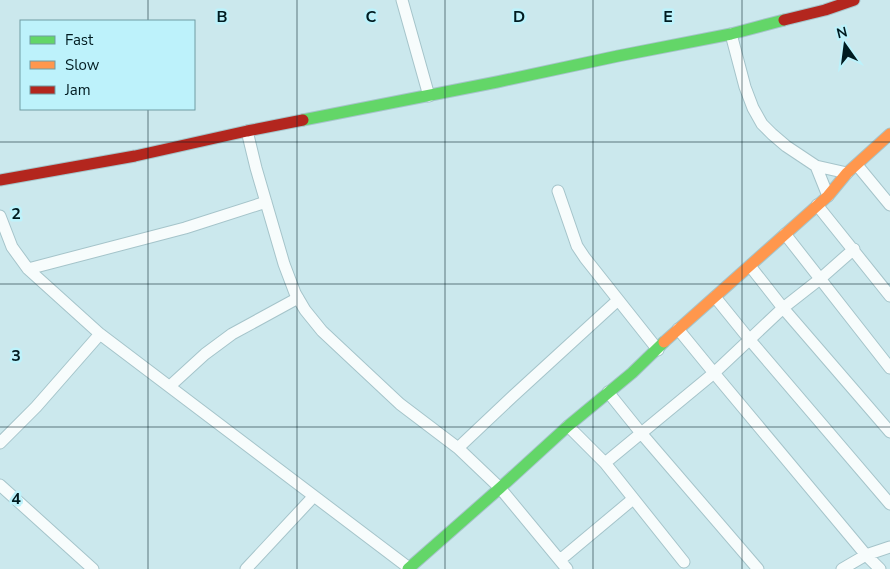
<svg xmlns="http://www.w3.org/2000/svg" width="890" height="569" viewBox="0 0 890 569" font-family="'Nunito Sans',sans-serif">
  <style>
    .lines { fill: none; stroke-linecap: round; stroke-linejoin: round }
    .street-casing { stroke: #a5c4ca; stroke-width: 13 }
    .fast-casing { stroke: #a5c4ca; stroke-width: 13 }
    .slow-casing { stroke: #a5c4ca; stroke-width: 13 }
    .jam-casing { stroke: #a5c4ca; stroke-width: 13 }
    .street { stroke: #f7fcfc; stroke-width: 11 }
    .fast { stroke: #63d668; stroke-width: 11 }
    .slow { stroke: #ff974d; stroke-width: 11 }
    .jam { stroke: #b3261e; stroke-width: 11 }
    .grid { fill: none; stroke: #001b20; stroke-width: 1; stroke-opacity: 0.55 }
    .grid-label { font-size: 16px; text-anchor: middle; font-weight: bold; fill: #001b20; stroke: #bdf2fb; stroke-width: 5; stroke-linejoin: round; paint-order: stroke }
  </style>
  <rect width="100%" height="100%" fill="#cbe8ed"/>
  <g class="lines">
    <defs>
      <path id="street" d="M402,0L429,96
        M731,34L745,87L753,108L762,124L772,134L786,146L816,166L847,173
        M247,131L256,168L284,264L295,293L305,310L322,331L400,404L458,448L500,488L567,569
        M857,165L890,205
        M816,166L828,196
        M558,191L577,246L585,258L658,350
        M817,205L890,296
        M0,216L12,247L28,269L100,334L409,568
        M785,234L890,368
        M750,266L783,308L890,432
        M28,269L185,228L266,202
        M715,297L749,339L890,504
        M678,329L714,373L866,555L880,569
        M170,386L205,354L232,334L298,298
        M608,392L641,433L758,569
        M568,426L605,463L684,562
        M0,443L36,407L100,334
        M458,448L512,397L618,300
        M605,463L714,373L783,308L820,279L854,249
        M0,485L93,569
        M560,560L633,499
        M246,569L314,496
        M842,569L866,555L890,547"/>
      <path id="fast" d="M303,120L497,82L618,56L731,34L784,20
        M408,569L500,488L568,426L632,373L664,342"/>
      <path id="slow" d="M664,342L828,196L847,173L890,134"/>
      <path id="jam" d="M784,20L825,10L854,0
        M0,180L135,156L247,131L303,120"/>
    </defs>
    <use href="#street" class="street-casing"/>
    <use href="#fast" class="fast-casing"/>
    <use href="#slow" class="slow-casing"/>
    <use href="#jam" class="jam-casing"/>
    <use href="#street" class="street"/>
    <use href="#fast" class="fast"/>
    <use href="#slow" class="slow"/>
    <use href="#jam" class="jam"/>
  </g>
  <path class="grid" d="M148,0V21M297,0V569M445,0V569M593,0V569M742,0V569M148,109V569M0,142H890M0,284H890M0,427H890"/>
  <g class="grid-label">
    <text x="222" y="22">B</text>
    <text x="371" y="22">C</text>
    <text x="519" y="22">D</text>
    <text x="668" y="22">E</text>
    <text x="16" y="219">2</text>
    <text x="16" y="361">3</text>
    <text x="16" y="504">4</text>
  </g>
  <rect x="20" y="20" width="175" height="90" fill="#bdf2fb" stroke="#719ca3"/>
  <rect x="30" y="36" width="25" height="8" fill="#63d668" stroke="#719ca3"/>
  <text x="65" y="45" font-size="15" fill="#001b20">Fast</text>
  <rect x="30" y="61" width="25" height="8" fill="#ff974d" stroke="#719ca3"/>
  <text x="65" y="70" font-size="15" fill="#001b20">Slow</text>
  <rect x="30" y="86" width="25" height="8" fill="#b3261e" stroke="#719ca3"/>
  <text x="65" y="95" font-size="15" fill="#001b20">Jam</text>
  <g transform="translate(845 45) rotate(346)" stroke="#bdf2fb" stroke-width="4" paint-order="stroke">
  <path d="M0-4L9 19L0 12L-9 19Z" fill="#001b20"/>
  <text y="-8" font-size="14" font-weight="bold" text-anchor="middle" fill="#001b20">N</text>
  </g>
</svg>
